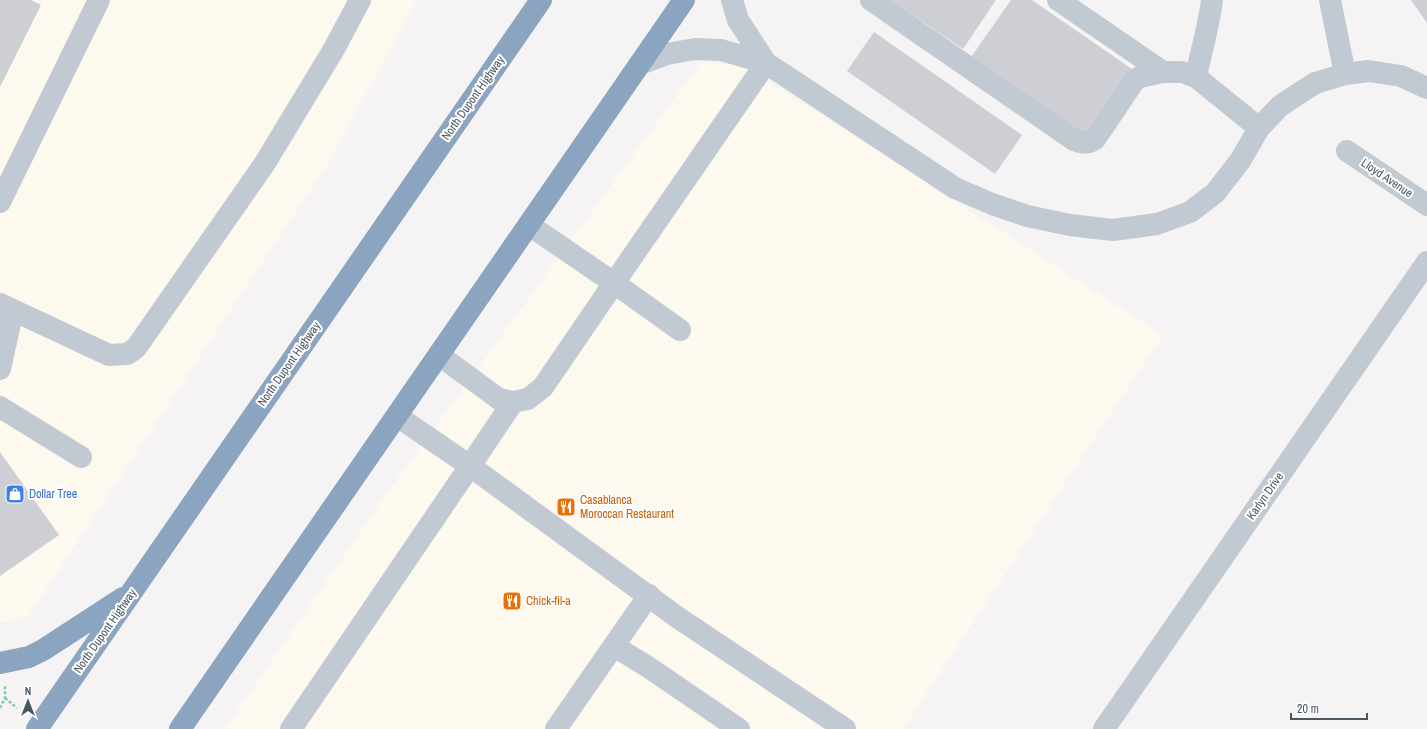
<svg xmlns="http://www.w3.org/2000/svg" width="1427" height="729" viewBox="0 0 1427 729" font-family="'Archivo Narrow',sans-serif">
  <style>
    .commercial { fill: #fdf9ef }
    .building { fill: #cdcfd5 }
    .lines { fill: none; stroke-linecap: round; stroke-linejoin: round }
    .path { stroke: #7ad0a6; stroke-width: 2.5; stroke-dasharray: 3 2; stroke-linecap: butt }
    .minor { stroke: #c1cad2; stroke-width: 22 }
    .highway { stroke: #8ba5c1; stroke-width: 22 }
    .labels { text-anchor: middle; stroke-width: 4; stroke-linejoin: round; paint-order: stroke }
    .street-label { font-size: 12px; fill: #4a5661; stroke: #fff }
    .shop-label { font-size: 12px; fill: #366cbe; stroke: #fff; text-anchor: start }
    .food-label { font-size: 12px; fill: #c56008; stroke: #fff; text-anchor: start }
  </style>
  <rect width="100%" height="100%" fill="#f5f3f3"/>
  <path class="commercial" d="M0,0H417L327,165L28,617L0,623Z
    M701,62L743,65L1163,335L903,729H225L384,497Z"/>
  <path class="building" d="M0,0H31L41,5L0,87Z
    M890,0H996L963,49Z
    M1011,0H1032L1132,69L1085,136L971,57Z
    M1411,0H1427V23Z
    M874,32L1022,135L995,174L847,71Z
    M0,452L59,535L0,576Z"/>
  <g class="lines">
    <path class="path" d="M5,698L17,708
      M0,708L5,698V685"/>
    <path class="minor" d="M732,0L738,20L766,63
      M871,0L1074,140C1082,143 1088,144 1095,139L1134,81L1140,77L1163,72H1182L1196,77L1259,128
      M1058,0L1163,72
      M1330,0L1345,74
      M640,64L667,54L695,49L721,50L766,63L955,188L992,204L1027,216L1070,225L1113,230L1157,224L1190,212L1215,193L1240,161L1259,128L1280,106L1315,83L1345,74L1369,71L1401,76L1427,88
      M1196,77C1201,51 1209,26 1212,0
      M1347,151L1427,205
      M0,202L99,0
      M529,225L614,283L766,63
      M0,304L109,355L127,354L136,348L265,163L334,49L360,0
      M439,355L499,399L513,402L528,399L543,387L614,283L680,330
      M0,369L13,310
      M0,407L81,457
      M397,416L470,466L513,402
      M614,646L648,667L739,729
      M291,729L470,466L677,617L845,729
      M556,729L649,595
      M1104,729L1427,262"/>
    <path class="highway" d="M0,663L29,657L43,650L123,598
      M37,729L541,0
      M180,729L684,0"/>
  </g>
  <defs>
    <symbol id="shop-square" viewBox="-11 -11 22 22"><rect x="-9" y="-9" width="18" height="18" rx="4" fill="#3f7fe0" stroke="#fff"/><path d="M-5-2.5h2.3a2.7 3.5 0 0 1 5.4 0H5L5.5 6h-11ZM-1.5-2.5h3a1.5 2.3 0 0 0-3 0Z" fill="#fff"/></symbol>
    <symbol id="restaurant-square" viewBox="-11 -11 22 22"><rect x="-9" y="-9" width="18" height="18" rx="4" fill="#e8710a" stroke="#fff"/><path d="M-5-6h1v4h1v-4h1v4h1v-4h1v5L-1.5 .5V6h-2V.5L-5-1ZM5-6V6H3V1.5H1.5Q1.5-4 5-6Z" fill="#fff"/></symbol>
  </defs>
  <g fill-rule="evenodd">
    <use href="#shop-square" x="4" y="483" width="22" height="22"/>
    <use href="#restaurant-square" x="555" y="496" width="22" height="22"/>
    <use href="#restaurant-square" x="501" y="590" width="22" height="22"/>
  </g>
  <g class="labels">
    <g class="street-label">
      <text transform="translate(473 98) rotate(-55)" y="4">North Dupont Highway</text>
      <text transform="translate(1387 178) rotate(34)" y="4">Lloyd Avenue</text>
      <text transform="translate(289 364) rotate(-55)" y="4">North Dupont Highway</text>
      <text transform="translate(1265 496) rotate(-55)" y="4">Karlyn Drive</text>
      <text transform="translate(105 631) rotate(-55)" y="4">North Dupont Highway</text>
    </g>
    <g class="shop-label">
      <text x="29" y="498">Dollar Tree</text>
    </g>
    <g class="food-label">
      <text x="580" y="504">Casablanca<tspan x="580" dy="14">Moroccan Restaurant</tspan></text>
      <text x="526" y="605">Chick-fil-a</text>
    </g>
  </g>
  <g transform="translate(28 701)" stroke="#ffffff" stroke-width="3" paint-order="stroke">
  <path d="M0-3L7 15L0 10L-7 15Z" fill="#4a5661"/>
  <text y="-6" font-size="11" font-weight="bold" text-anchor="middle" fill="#4a5661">N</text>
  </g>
  <path d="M1291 713v6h76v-6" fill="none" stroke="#4a5661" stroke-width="2"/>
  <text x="1297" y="713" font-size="12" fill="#4a5661" stroke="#ffffff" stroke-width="3" paint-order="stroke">20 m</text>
</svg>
